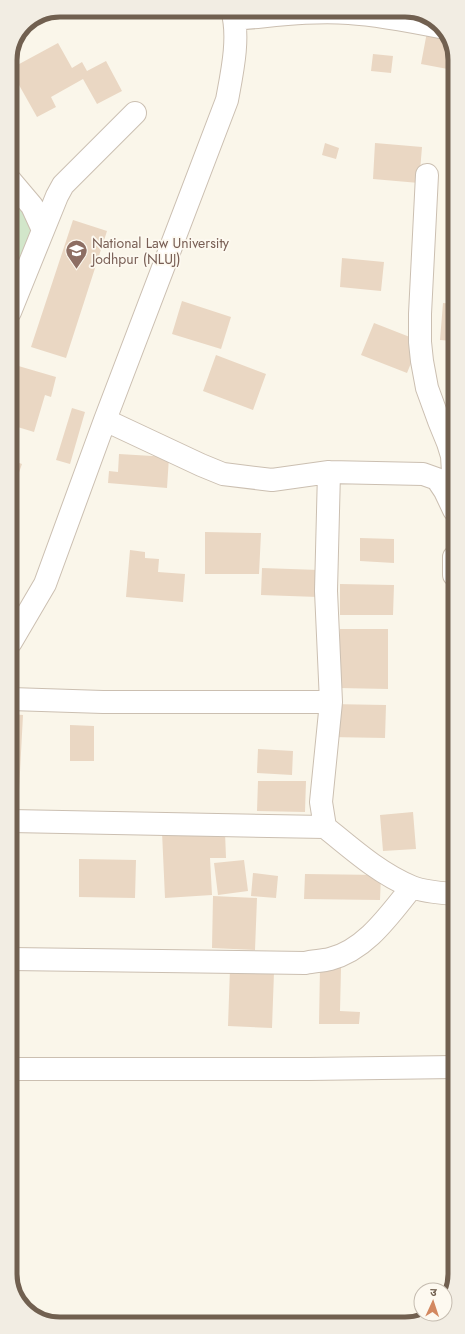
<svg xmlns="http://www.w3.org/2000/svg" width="465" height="1334" viewBox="0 0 465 1334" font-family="Jost,'Noto Sans Devanagari',sans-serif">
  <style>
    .green { fill: #d2e6ca }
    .building { fill: #ead7c3 }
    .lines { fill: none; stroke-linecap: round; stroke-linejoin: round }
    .minor-casing { stroke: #cbbfb1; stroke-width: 24 }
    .minor { stroke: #fff; stroke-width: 22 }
    .labels { text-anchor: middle; stroke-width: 3.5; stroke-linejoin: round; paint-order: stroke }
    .education-label { font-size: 14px; fill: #785e54; stroke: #fdf9f0; text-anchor: start }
    .rim { fill: none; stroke: #716050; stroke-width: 5 }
  </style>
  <rect width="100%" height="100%" fill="#faf6ea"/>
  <path class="green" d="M10,180L37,231L10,302Z"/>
  <path class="building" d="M427,32L445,35L453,47V70L421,64Z
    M58,43L72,68L82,62L87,71L106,61L122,91L97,104L83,79L51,97L56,107L37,117L10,69Z
    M373,54L393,56L391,73L371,71Z
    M325,143L339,148L336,159L322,155Z
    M375,143L422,147L419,183L373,179Z
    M73,220L107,231L66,358L31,347Z
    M342,258L384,262L381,291L340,287Z
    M182,301L231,317L221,349L172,334Z
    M443,303L454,304V341L440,340Z
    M374,323L420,341L407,373L361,355Z
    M216,355L266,374L253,410L203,391Z
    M15,365L56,377L51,397L45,395L34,432L11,425V382Z
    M72,408L85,412L70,464L56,460Z
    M119,454L169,457L167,488L108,483L109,471L118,472Z
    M11,460L22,464L11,495Z
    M205,532L261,533L259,574H205Z
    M360,538L394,539V563L360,561Z
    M130,550L145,552V558L159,559L158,572L185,574L183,602L126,597Z
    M262,568L319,570L318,597L261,595Z
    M340,584L394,585L393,615H340Z
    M340,629H388V689L339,688Z
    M330,704L386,705L385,738L330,737Z
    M11,714L23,715L18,810H11Z
    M70,725L94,726V761H70Z
    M258,749L293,751L292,775L257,773Z
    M258,781H306L305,812L257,811Z
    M413,812L416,849L383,851L380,815Z
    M162,832H225L226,858H210L212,895L165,898Z
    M79,859L136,860L135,898L79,897Z
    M244,860L248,891L218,895L214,863Z
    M253,873L278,876L276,898L251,896Z
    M305,874L381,875L380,900L304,899Z
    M213,896L257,898L255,950L212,948Z
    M320,967L341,968L340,1011L360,1012L359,1024H319Z
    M230,968L274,972L272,1028L228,1026Z"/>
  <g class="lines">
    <defs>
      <path id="minor" d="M235,19C272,16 311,10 349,13C380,15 410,21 440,27
        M427,175L420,314V342L422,361L427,388L439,421L448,443L452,456L453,472L450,501
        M10,180L32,206L43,230
        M10,312L57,196L63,185L135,113
        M105,420L201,465L223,474L272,480L329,472L423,474L437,479L445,491L454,510
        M454,557V575
        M11,642L45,584L105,420L227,100C232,73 240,37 232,10
        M11,699L103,702H331
        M11,821L325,827L321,802L331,702L326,591L329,472
        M325,827C352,849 380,874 412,887C425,892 441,893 454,894
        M11,959L305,963C313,961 322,961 330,959C366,950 390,914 412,887
        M11,1069H309L455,1067"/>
    </defs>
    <use href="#minor" class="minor-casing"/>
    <use href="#minor" class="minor"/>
  </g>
  <defs>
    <symbol id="university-pin" viewBox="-11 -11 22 30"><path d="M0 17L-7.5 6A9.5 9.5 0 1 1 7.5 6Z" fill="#8d6e63" stroke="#fdf9f0"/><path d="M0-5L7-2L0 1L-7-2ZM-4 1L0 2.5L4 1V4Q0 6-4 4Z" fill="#fff"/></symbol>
  </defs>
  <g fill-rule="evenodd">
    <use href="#university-pin" x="64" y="238" width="25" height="34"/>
  </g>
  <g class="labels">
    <g class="education-label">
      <text x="92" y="248">National Law University<tspan x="92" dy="16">Jodhpur (NLUJ)</tspan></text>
    </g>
  </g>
  <path d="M0 0H465V1334H0ZM60 17H405A43 43 0 0 1 448 60V1274A43 43 0 0 1 405 1317H60A43 43 0 0 1 17 1274V60A43 43 0 0 1 60 17Z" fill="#f2ede3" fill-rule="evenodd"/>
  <path class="rim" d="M60 17H405A43 43 0 0 1 448 60V1274A43 43 0 0 1 405 1317H60A43 43 0 0 1 17 1274V60A43 43 0 0 1 60 17Z"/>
  <g transform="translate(433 1302) rotate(3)"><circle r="19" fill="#fdf9f0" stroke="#c5bcb0"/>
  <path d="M0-3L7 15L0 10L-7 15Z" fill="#d38860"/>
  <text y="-6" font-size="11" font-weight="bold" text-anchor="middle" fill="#716050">उ</text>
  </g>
</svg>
